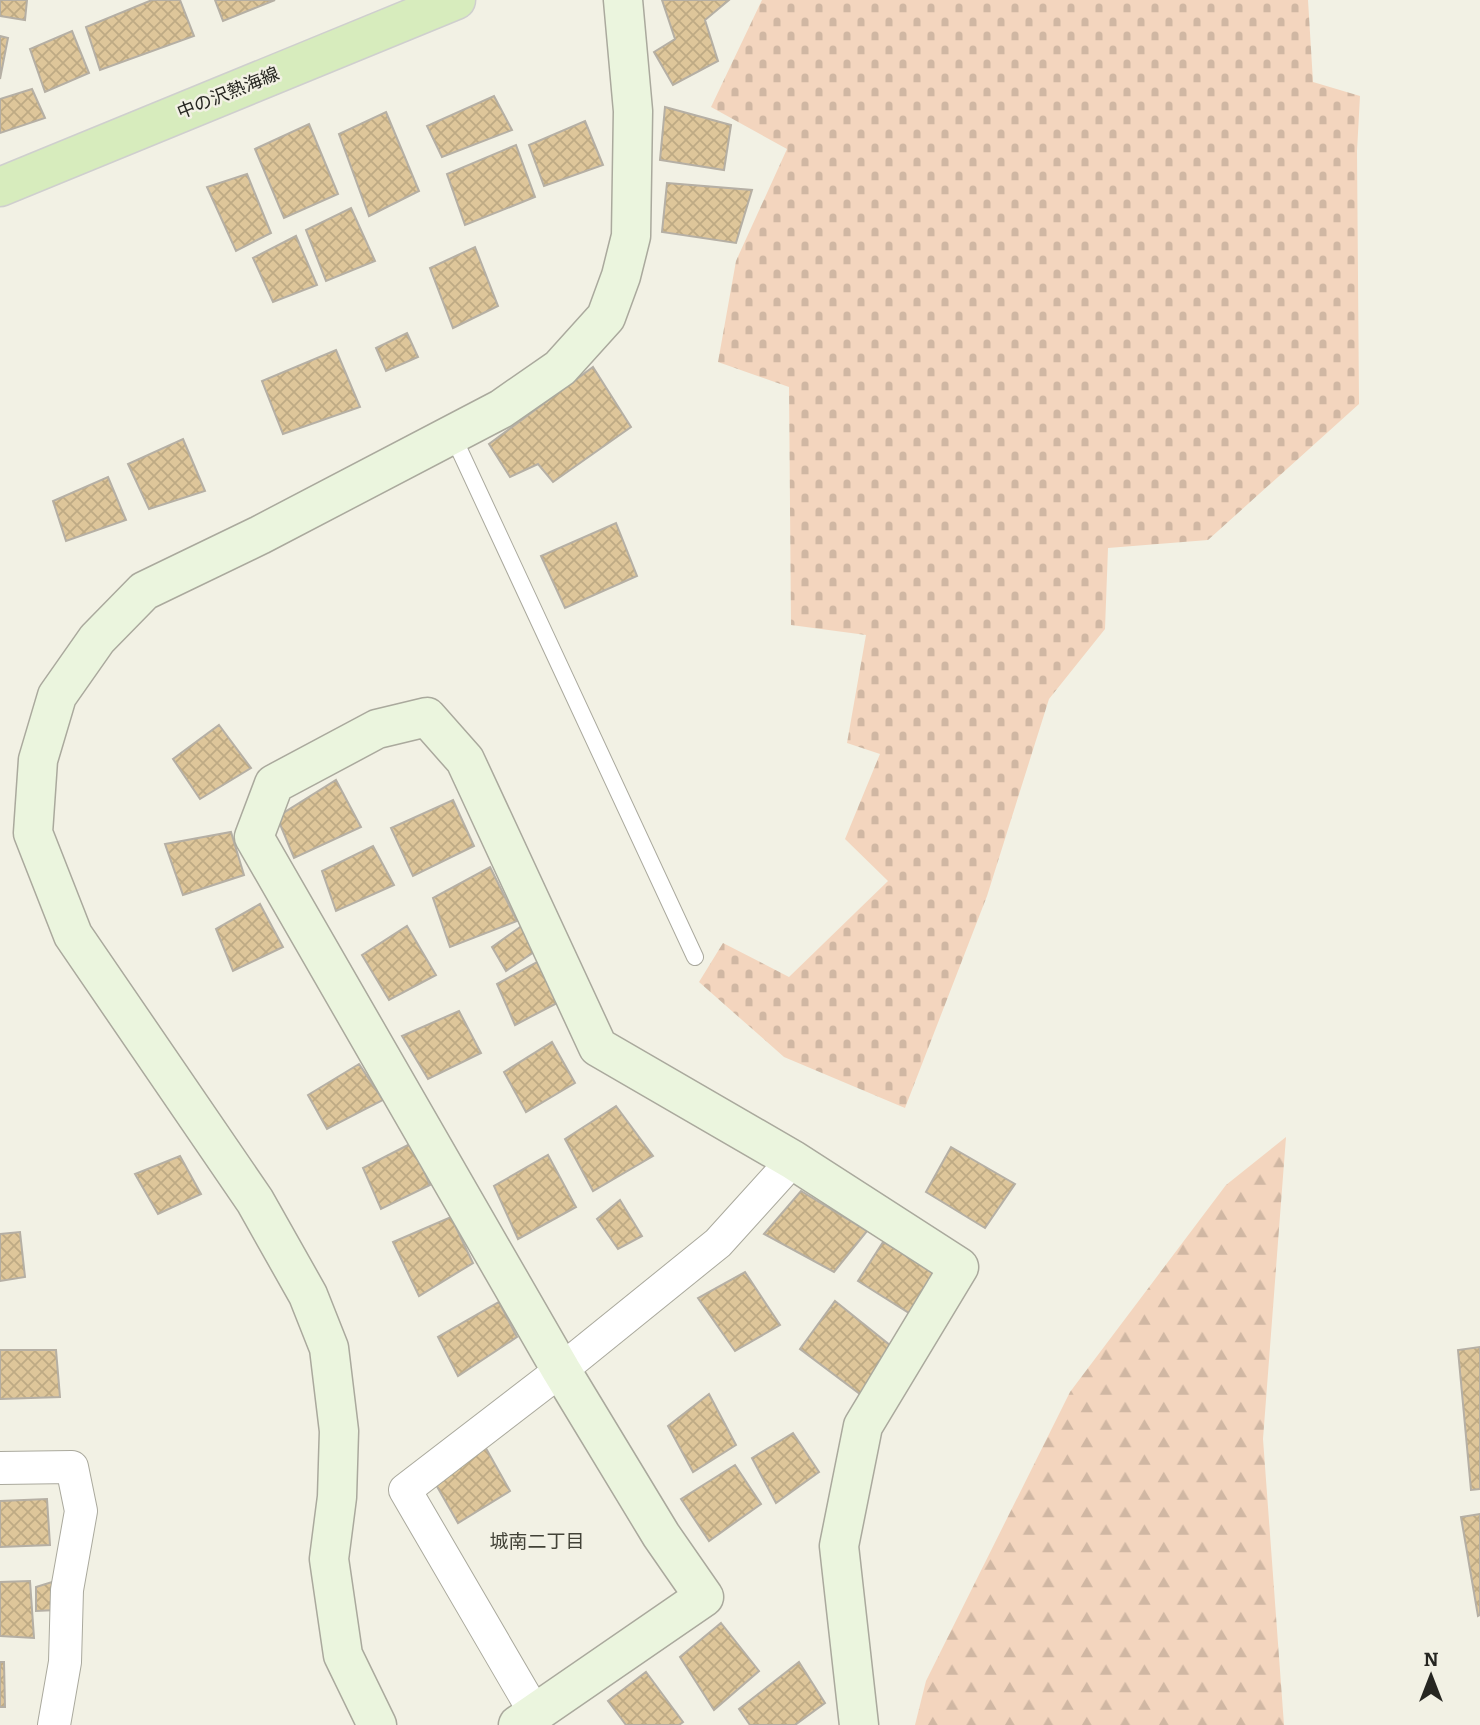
<svg xmlns="http://www.w3.org/2000/svg" width="1480" height="1725" viewBox="0 0 1480 1725" font-family="Bitter,'Noto Sans JP',serif">
  <style>
    .forest { fill: url(#forest-firs) }
    .cemetery { fill: url(#cemetery-stones) }
    .building { fill: url(#building-cross-hatch); stroke: #b5afa4; stroke-width: 2 }
    .lines { fill: none; stroke-linecap: round; stroke-linejoin: round }
    .lane-casing { stroke: #aaa99d; stroke-width: 18 }
    .street-casing { stroke: #aaa99d; stroke-width: 34 }
    .secondary-casing { stroke: #aaa99d; stroke-width: 41 }
    .primary-casing { stroke: #cfcfce; stroke-width: 41 }
    .lane { stroke: #fff; stroke-width: 16 }
    .street { stroke: #fff; stroke-width: 32 }
    .secondary { stroke: #ebf5de; stroke-width: 38 }
    .primary { stroke: #d7ecbd; stroke-width: 38 }
    .labels { text-anchor: middle; stroke-width: 5; stroke-linejoin: round; paint-order: stroke }
    .street-label { font-size: 18px; fill: #262621; stroke: #f2f1e4 }
    .neighbourhood-label { font-size: 19px; fill: #424237; stroke: #f2f1e4 }
  </style>
  <defs>
    <pattern id="forest-firs" width="22" height="20" patternUnits="userSpaceOnUse" patternTransform="scale(1.75)"><rect width="22" height="20" fill="#f3d5be"/><path d="M5 1l3.5 6h-7zM16 11l3.5 6h-7z" fill="#d0b7a3"/></pattern>
    <pattern id="cemetery-stones" width="16" height="16" patternUnits="userSpaceOnUse" patternTransform="scale(1.75)"><rect width="16" height="16" fill="#f3d5be"/><path d="M2 7V4a2 2 0 0 1 4 0v3zM10 15v-3a2 2 0 0 1 4 0v3z" fill="#d0b7a3"/></pattern>
    <pattern id="building-cross-hatch" width="8" height="8" patternUnits="userSpaceOnUse" patternTransform="scale(1.75)"><rect width="8" height="8" fill="#dec69a"/><path d="M0 0l8 8M0 8l8-8" fill="none" stroke="#beaa84"/></pattern>
  </defs>
  <rect width="100%" height="100%" fill="#f2f1e4"/>
  <path class="forest" d="M1286,1137L1263,1439L1284,1725H915L926,1681L1070,1392L1226,1185Z"/>
  <path class="cemetery" d="M762,0H1308L1313,82L1360,96L1357,151L1359,404L1208,540L1108,548L1105,629L1049,699L987,896L905,1108L784,1057L699,982L723,943L789,977L888,881L845,839L880,754L847,743L866,635L791,625L789,387L718,362L736,261L787,149L711,107Z"/>
  <path class="building" d="M0,0H27L25,20L0,16Z
    M152,0H180L194,36L100,70L86,27Z
    M215,0H275L223,21Z
    M662,0H729L705,20L718,61L673,85L654,52L675,39Z
    M72,31L89,73L45,92L30,49Z
    M0,36L8,38L0,79Z
    M32,89L45,118L0,133V99Z
    M494,96L512,130L442,157L427,126Z
    M665,107L731,125L724,170L660,160Z
    M386,112L419,191L369,216L339,134Z
    M585,121L603,165L544,186L529,145Z
    M309,124L338,194L284,218L255,149Z
    M516,145L535,197L465,225L447,174Z
    M247,174L271,233L236,251L207,187Z
    M667,183L752,190L736,243L662,232Z
    M351,208L375,261L326,281L306,230Z
    M296,236L317,285L273,302L253,258Z
    M475,247L498,306L453,328L430,268Z
    M407,333L418,357L386,371L376,348Z
    M336,350L360,407L283,434L262,381Z
    M593,367L631,427L553,482L538,464L510,477L489,444Z
    M183,439L205,491L149,509L128,464Z
    M108,477L126,520L66,541L53,501Z
    M616,523L637,576L565,608L541,556Z
    M219,725L251,768L200,799L173,759Z
    M336,780L361,827L294,858L277,817Z
    M453,800L474,846L413,876L391,828Z
    M231,832L244,875L183,895L165,844Z
    M373,846L394,885L336,911L322,871Z
    M490,867L517,921L450,947L433,898Z
    M260,904L283,947L233,971L216,929Z
    M523,925L537,950L506,971L492,947Z
    M407,926L436,975L389,1000L362,955Z
    M537,962L559,1002L515,1025L497,984Z
    M459,1011L481,1053L428,1079L402,1036Z
    M552,1042L575,1083L526,1112L504,1072Z
    M359,1064L383,1100L327,1129L308,1095Z
    M616,1106L653,1156L593,1191L565,1139Z
    M412,1143L430,1185L381,1209L363,1168Z
    M951,1147L1015,1184L985,1228L926,1192Z
    M548,1155L576,1207L518,1239L494,1186Z
    M180,1156L201,1194L158,1214L135,1174Z
    M801,1191L867,1231L834,1272L764,1234Z
    M620,1200L642,1236L618,1249L597,1219Z
    M451,1217L473,1263L419,1296L393,1242Z
    M20,1232L25,1277L0,1281V1234Z
    M883,1242L940,1274L917,1318L858,1281Z
    M745,1272L780,1325L735,1351L698,1298Z
    M835,1301L896,1350L860,1394L800,1349Z
    M499,1302L517,1337L458,1376L438,1337Z
    M1480,1347V1489L1471,1490L1458,1350Z
    M0,1350H56L60,1397L0,1399Z
    M709,1394L736,1445L693,1472L668,1426Z
    M793,1433L819,1472L776,1503L752,1458Z
    M483,1443L510,1491L458,1523L435,1483Z
    M735,1465L761,1504L709,1541L681,1499Z
    M47,1499L50,1545L0,1547V1501Z
    M1480,1514V1615L1478,1616L1461,1517Z
    M30,1581L34,1638L0,1636V1582Z
    M52,1582L56,1610L36,1611V1587Z
    M721,1623L759,1671L714,1710L680,1657Z
    M0,1662H4L5,1707H0Z
    M799,1662L825,1703L795,1725H750L739,1709Z
    M646,1672L683,1722L679,1725H626L608,1701Z"/>
  <g class="lines">
    <defs>
      <path id="lane" d="M452,434L695,957"/>
      <path id="street" d="M0,1468L72,1467L81,1511L67,1590L65,1662L54,1725
        M535,1713L405,1490L561,1370L718,1243L793,1160"/>
      <path id="secondary" d="M377,1725L343,1655L329,1559L337,1497L339,1431L329,1348L308,1295L255,1201L73,935L33,833L38,760L57,696L97,639L144,591L260,535L501,409L560,368L606,317L621,276L631,236L633,111L623,0
        M518,1725L704,1597L661,1535L561,1370L254,837L274,784L377,729L427,717L465,760L598,1047L793,1160L959,1267L863,1426L839,1546L859,1725"/>
      <path id="primary" d="M0,187L456,0"/>
    </defs>
    <use href="#lane" class="lane-casing"/>
    <use href="#street" class="street-casing"/>
    <use href="#secondary" class="secondary-casing"/>
    <use href="#primary" class="primary-casing"/>
    <use href="#lane" class="lane"/>
    <use href="#street" class="street"/>
    <use href="#secondary" class="secondary"/>
    <use href="#primary" class="primary"/>
  </g>
  <g class="labels">
    <g class="street-label">
      <text transform="translate(228 93) rotate(-22)" y="6">中の沢熱海線</text>
    </g>
    <g class="neighbourhood-label">
      <text x="537" y="1548">城南二丁目</text>
    </g>
  </g>
  <g transform="translate(1431 1676)" stroke="#f2f1e4" stroke-width="5" paint-order="stroke">
  <path d="M0-5L12 26L0 18L-12 26Z" fill="#262621"/>
  <text y="-10" font-size="19" font-weight="bold" text-anchor="middle" fill="#262621">N</text>
  </g>
</svg>
